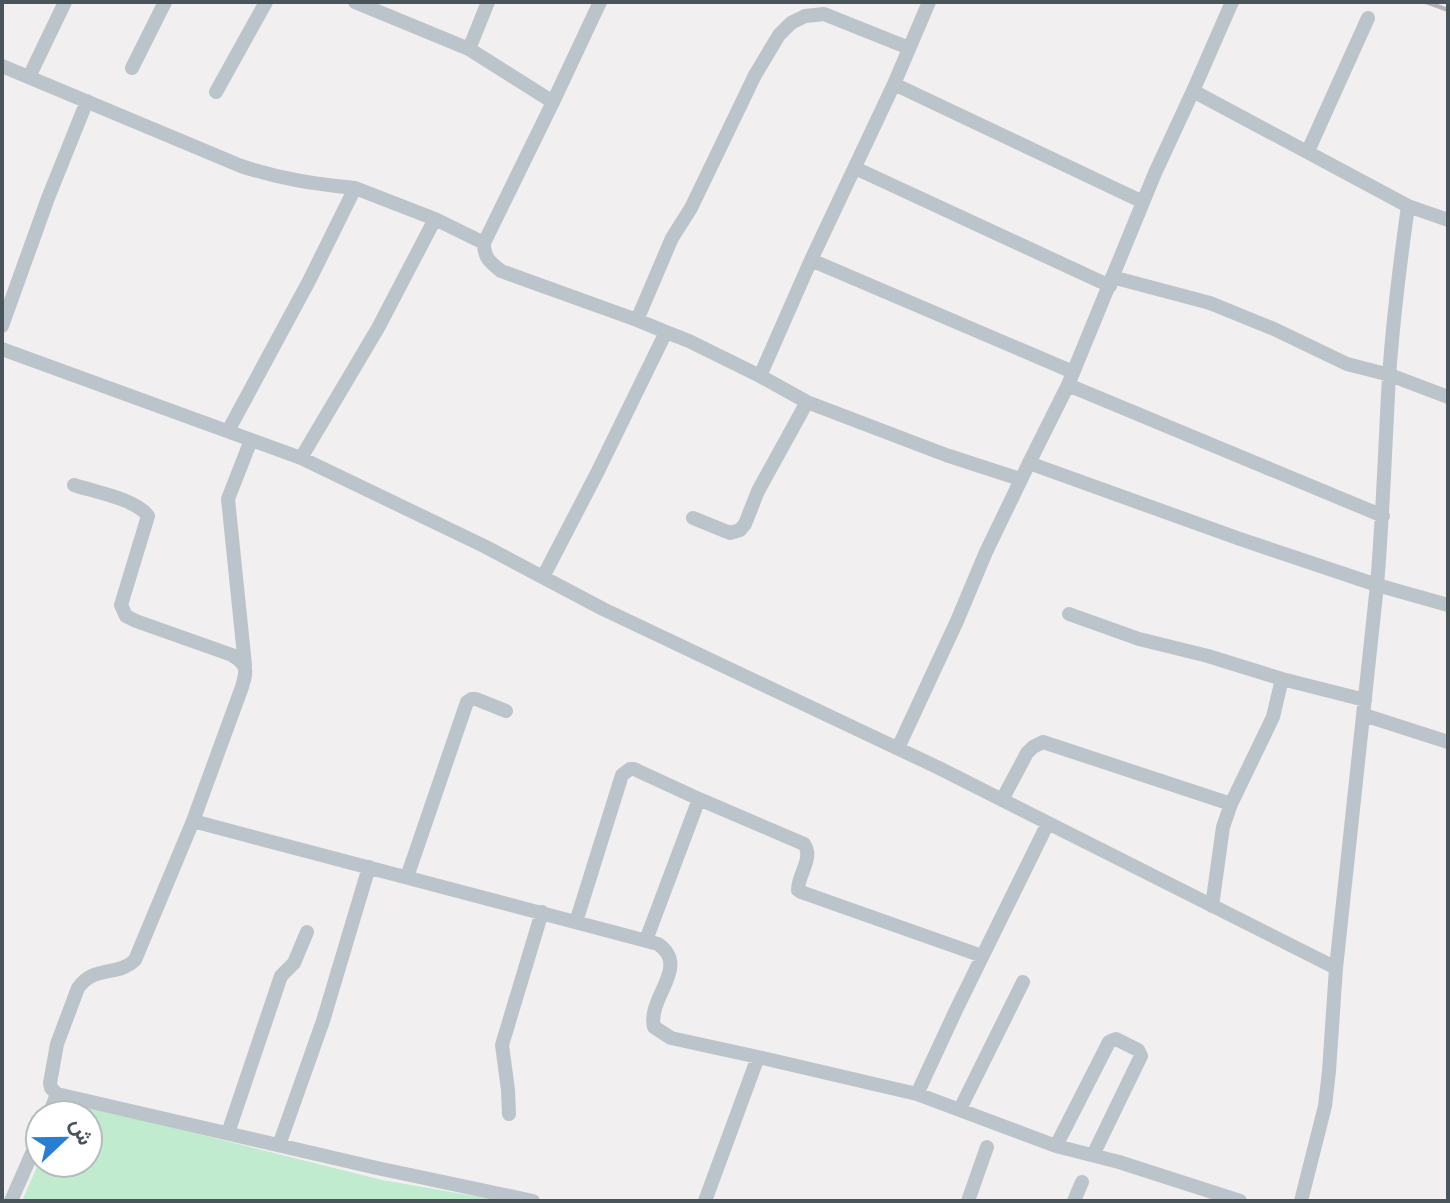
<svg xmlns="http://www.w3.org/2000/svg" width="1450" height="1203" viewBox="0 0 1450 1203" font-family="Manrope,Vazirmatn,sans-serif">
  <style>
    .green { fill: #c1ebcf }
    .lines { fill: none; stroke-linecap: round; stroke-linejoin: round }
    .minor { stroke: #bcc4cb; stroke-width: 14 }
    .rail { stroke: #b2b5b9; stroke-width: 4 }
  </style>
  <rect width="100%" height="100%" fill="#f1efef"/>
  <path class="green" d="M66,1101L382,1180L503,1201H22L40,1160V1163H88V1115H60Z"/>
  <g class="lines">
    <path class="minor" d="M355,2L469,49L553,102L484,243C484,258 490,262 501,271L637,320L666,332
      M1232,2L1193,91L1408,206C1400,263 1393,319 1389,377C1385,446 1383,515 1377,585L1448,605
      M469,49L488,2
      M2,66L241,166C280,179 315,184 355,188
      M132,68L165,2
      M29,77L65,2
      M894,84L1143,202
      M216,92L266,2
      M553,102L600,2
      M1308,151L1368,18
      M855,168L1110,286
      M1408,206L1448,220
      M435,219L484,243
      M811,260L894,84L929,2
      M1112,277L1210,303L1274,329L1347,364L1390,375L1448,397
      M637,320L672,238L691,208L755,75L779,35L791,23L805,16L824,14L909,48
      M2,326L48,198L87,101
      M2,349L301,458L484,546L603,609L937,767L1336,968L1329,1071L1325,1106L1301,1201
      M760,376L807,402L946,455L1020,479
      M1068,385L1383,516
      M228,431L309,281L355,188L435,219L378,328L301,458
      M1029,463L1068,385L1155,173L1193,91
      M74,485C95,492 136,499 148,516L121,605L126,616L136,621L232,655C248,665 247,670 242,687L193,821
      M693,518L730,533L740,530L745,524L758,491L807,402
      M543,577L597,473L666,332L689,341L760,376L811,260L1073,372
      M1069,614L1139,639L1208,656L1282,679L1365,700
      M245,665L228,499L251,440
      M1364,715L1448,742
      M898,748L957,621L986,552L1029,463L1240,539L1377,585L1336,968
      M1002,800L1027,753L1033,747L1043,742L1231,804
      M407,877L467,702L472,699H476L506,711
      M1212,906L1223,827L1231,804L1273,717L1282,679
      M576,922L622,775L630,769H634L699,799L804,844C814,858 798,874 798,890L801,892L982,956
      M646,940L699,799
      M57,1094L377,1168L533,1201
      M917,1094L956,1010L1048,823
      M960,1109L1023,982
      M509,1114L508,1090L502,1045L542,912
      M49,1115L57,1094L51,1088L50,1083L57,1044L78,988C94,965 117,977 135,960L193,821L658,944C691,967 647,997 654,1027L671,1038L758,1057
      M228,1133L281,976L294,963L307,932
      M279,1145L323,1021L369,867
      M1056,1146L1109,1042L1116,1039L1138,1050L1141,1056L1093,1155
      M11,1201L40,1135
      M705,1201L758,1057L917,1094L1056,1146L1119,1162L1240,1201
      M968,1201L987,1147
      M1074,1201L1082,1182"/>
    <path class="rail" d="M1426,2L1448,10"/>
  </g>
  <rect width="1450" height="1203" fill="none" stroke="#49545b" stroke-width="8"/>
  <g transform="translate(64 1139) rotate(68)"><circle r="38" fill="#ffffff" stroke="#b6bbbd" stroke-width="2"/>
  <path d="M0-6L14 30L0 20L-14 30Z" fill="#287fd2"/>
  <text y="-12" font-size="22" font-weight="bold" text-anchor="middle" fill="#49545b">ش</text>
  </g>
</svg>
